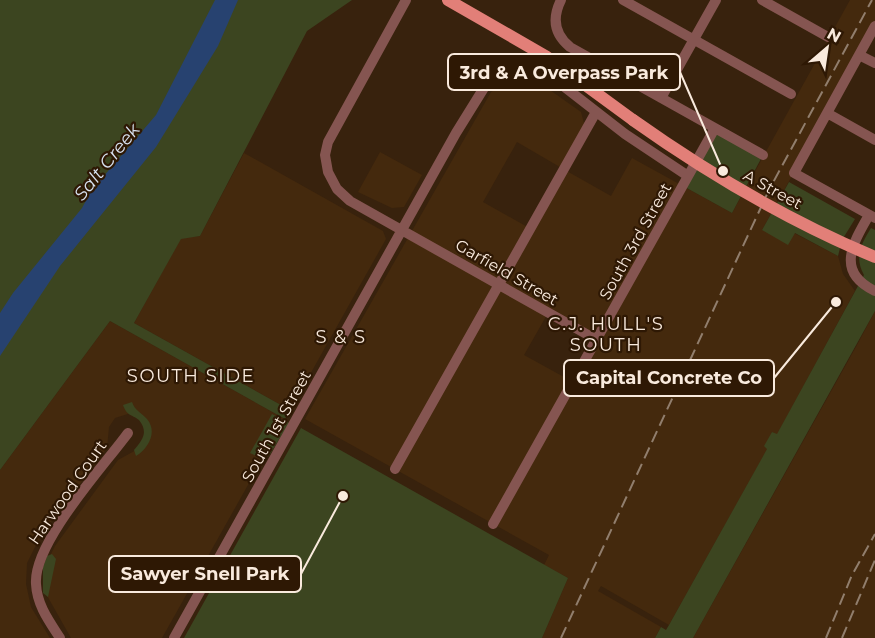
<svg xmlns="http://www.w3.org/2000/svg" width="875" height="638" viewBox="0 0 875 638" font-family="Montserrat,sans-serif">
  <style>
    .built { fill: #44290d; fill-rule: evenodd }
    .green { fill: #3c4520 }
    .water { fill: #274270 }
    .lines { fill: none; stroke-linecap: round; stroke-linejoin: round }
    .minor { stroke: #855551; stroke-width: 10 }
    .major { stroke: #e27f78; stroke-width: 12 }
    .rail { stroke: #917e6d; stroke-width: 2; stroke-dasharray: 12 6; stroke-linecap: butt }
    .major-bridge { stroke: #e27f78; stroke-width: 12 }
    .labels { text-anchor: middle; stroke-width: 4.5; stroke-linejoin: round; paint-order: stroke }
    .street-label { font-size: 16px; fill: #f9eadd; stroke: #2e1804 }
    .water-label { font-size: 18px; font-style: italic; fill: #d8e2f1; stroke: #2e1804 }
    .neighbourhood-label { font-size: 18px; letter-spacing: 1.5px; fill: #f9eadd; stroke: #2e1804 }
    .leader { fill: none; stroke: #f9eadd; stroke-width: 2 }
    .callout-dot { fill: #f9eadd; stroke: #2e1804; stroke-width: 2 }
    .callout { fill: #2e1804; stroke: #f9eadd; stroke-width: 2 }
    .callout-label { font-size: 18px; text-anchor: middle; font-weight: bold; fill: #f9eadd }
  </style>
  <rect width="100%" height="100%" fill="#38220d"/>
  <path class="built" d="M850,0H875V26L762,230L794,233L838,256L843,274L855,291L777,435L772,432L768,448L669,625L601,586L598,591L661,627L655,638H542L568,578L544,565L549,555L305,419L491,92L513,80H530L547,88L581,112L586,131L565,170L611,196L632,158L732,213ZM517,142L565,170L531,229L483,202ZM548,313L596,340L573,382L524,355Z
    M380,152L422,175L404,207L392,208L358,192Z
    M244,153L383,231L386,239L290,410L134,323L181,238L200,236Z
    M875,311V638H693L857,345Z
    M110,321L285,419L162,638H71L45,592L47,562L55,546L118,460L138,449L147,436L144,421L131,413L115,418L109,427L107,448L41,535L27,563L26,584L31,607L50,638H0V470Z"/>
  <path class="green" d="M0,0H352L307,31L200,236L181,239L134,323L290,410L285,419L110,321L0,470Z
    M715,128L763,155L732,213L683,186Z
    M789,182L855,219L842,240L838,256L795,233L788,245L762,230Z
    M871,228L875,230V311L693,638H655L661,627L666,630L669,625L767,449L764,446L772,432L777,434L864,275C854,257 861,244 871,228Z
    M132,402C135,411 141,412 147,419C158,432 148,449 136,456L134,450C142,440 149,433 139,420C131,414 127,416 123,405Z
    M272,414L289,423L269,456L261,458L250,453Z
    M301,428L568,578L542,638H184Z
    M52,554L56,559L48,597L43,593V567L47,556Z"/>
  <path class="water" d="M215,0H238L218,46L156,147L60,266L0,356V313L13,293L82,208L91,191L156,115Z"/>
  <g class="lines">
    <path class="minor" d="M406,0L328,142L325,155L328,172L337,189L350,201L597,340
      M561,0C552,18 554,34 570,47L763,155
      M623,0L791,94
      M762,0L828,37
      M875,26L794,173L875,218
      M859,55L875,63
      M661,98L716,0
      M827,113L875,140
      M869,215C853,243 835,272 875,291
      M395,469L596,112
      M493,524L715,128
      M60,638C49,621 37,605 36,584C33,543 103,467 128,433
      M174,638L456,133L487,83L507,71L531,69L553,78L625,134L688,176"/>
    <path class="major" d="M448,0L547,57L633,120"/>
    <path class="rail" d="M561,638L769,190L872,0
      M826,638L852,575L875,534
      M842,638L875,560"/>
    <path class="major-bridge" d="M633,120C709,174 789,221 875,257"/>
  </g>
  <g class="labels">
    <g class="street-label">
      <text transform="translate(773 189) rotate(29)" y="6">A Street</text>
      <text transform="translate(635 241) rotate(-61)" y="6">South 3rd Street</text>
      <text transform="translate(507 272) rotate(30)" y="6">Garfield Street</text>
      <text transform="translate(276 426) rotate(-61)" y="6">South 1st Street</text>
      <text transform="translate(67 492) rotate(-55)" y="6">Harwood Court</text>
    </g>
    <g class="water-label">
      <text transform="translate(107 162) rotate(-51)" y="6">Salt Creek</text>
    </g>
    <g class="neighbourhood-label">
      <text x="606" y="330">C.J. HULL'S<tspan x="606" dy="21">SOUTH</tspan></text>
      <text x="341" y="343">S &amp; S</text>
      <text x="191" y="382">SOUTH SIDE</text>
    </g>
  </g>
  <path class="leader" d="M723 171L680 72M836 302L774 378M343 496L301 574"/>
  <g class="callout-dot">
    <circle cx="723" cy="171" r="6"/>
    <circle cx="836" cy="302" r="6"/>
    <circle cx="343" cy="496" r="6"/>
  </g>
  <g class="callout">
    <rect x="448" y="54" width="232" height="36" rx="6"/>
    <rect x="564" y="360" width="210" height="36" rx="6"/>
    <rect x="109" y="556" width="192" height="36" rx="6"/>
  </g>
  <g class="callout-label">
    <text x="564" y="79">3rd &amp; A Overpass Park</text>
    <text x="669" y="384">Capital Concrete Co</text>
    <text x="205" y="580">Sawyer Snell Park</text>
  </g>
  <g transform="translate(827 48) rotate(29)" stroke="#2e1804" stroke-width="4.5" paint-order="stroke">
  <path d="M0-4.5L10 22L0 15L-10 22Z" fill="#f9eadd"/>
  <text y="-9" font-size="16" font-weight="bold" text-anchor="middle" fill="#f9eadd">N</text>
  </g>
</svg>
